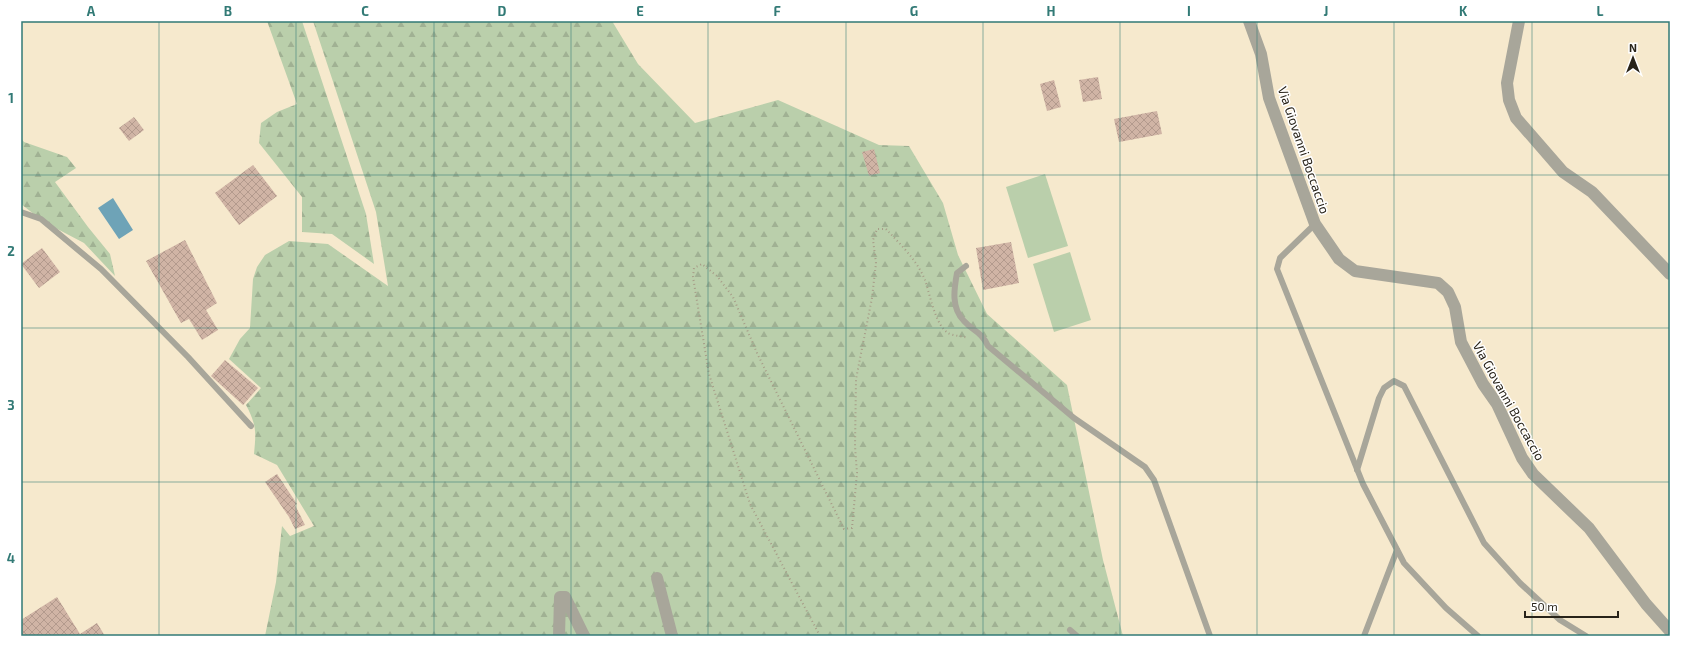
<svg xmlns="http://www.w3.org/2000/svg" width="1691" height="657" viewBox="0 0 1691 657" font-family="'Exo 2',sans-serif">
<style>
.forest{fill:url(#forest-firs)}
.pitch{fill:#bacfab}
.water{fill:#6ea3b7}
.building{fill:url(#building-cross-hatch)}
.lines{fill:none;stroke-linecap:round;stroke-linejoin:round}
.path{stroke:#a69c87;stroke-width:2;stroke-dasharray:1 3;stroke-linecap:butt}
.service{stroke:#a8a69a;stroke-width:6}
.minor{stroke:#a8a69a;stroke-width:12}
.grid{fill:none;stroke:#327a76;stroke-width:1;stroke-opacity:0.55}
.labels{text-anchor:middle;stroke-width:3;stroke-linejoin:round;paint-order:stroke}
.street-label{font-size:13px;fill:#282319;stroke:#fff}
.neatline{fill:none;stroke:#327a76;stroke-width:1.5}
.grid-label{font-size:13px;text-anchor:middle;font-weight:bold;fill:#327a76}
</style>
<defs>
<pattern id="forest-firs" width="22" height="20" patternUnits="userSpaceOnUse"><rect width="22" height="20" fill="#bacfab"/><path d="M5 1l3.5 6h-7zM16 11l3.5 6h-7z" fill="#a0b193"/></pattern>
<pattern id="building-cross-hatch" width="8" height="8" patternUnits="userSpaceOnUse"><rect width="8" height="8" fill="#d0b4a5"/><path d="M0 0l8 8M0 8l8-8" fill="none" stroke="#b39a8d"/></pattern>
</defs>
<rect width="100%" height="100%" fill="#f6e9cd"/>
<g class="forest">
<path d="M 267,21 L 302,21 L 366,214 L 374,264 L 332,234 L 302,232 L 302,197 L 259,143 L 261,123 L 277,112 L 297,104 Z"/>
<path d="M 313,21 L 612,21 L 638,64 L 695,123 L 778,100 L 879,145 L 909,146 L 943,203 L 958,255 L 987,314 L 1067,385 L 1103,560 L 1123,636 L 265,636 L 276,582 L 282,526 L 290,536 L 314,526 L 277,465 L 254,454 C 256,432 257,426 246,405 L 261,388 L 229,359 L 240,339 L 250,328 L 253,279 L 257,267 L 265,255 L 289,241 L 328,244 L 388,286 L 376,212 Z"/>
<path d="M 21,138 L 24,142 L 67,157 L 76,168 L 55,182 L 88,227 L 110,254 L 115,276 L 84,243 L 44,222 L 21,204 Z"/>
</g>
<g class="pitch">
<path d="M 1045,174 L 1068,246 L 1028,258 L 1006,187 Z"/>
<path d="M 1070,252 L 1091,320 L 1054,332 L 1033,264 Z"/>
</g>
<path class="water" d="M 113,198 L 133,230 L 119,239 L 98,208 Z"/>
<g class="building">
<path d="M 1098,77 L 1102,99 L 1083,102 L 1079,80 Z"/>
<path d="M 1054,80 L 1061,107 L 1047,111 L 1040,84 Z"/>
<path d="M 1157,111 L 1162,134 L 1119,142 L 1114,119 Z"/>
<path d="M 134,117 L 144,130 L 129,141 L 119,128 Z"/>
<path d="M 874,149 L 880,173 L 869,176 L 862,152 Z"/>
<path d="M 253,165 L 277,196 L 239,225 L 215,193 Z"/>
<path d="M 185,240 L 217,303 L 206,310 L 218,330 L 202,340 L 189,319 L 181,323 L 146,261 Z"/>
<path d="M 1011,242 L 1019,283 L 983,290 L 976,248 Z"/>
<path d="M 42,248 L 60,272 L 39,288 L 21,264 Z"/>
<path d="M 225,360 L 258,388 L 243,405 L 211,376 Z"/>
<path d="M 277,474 L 297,504 L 295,505 L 305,525 L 295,529 L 289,517 L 265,482 Z"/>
<path d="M 57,597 L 80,634 L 97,623 L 105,636 L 21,636 L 21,620 Z"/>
</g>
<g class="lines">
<path class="path" d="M 820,636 L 750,504 L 709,374 L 693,277 L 694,268 L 702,264 L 717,276 L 733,297 L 757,353 L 844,529 L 852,528 L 857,473 L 855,446 L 856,379 L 872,298 L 876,263 L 873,240 L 877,229 L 886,229 C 900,244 917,260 925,280 C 930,294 935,325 948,333 C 953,336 962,336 968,338"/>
<g class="service">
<path d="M 21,212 L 41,219 L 101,269 L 188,357 L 251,426"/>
<path d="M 1315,224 L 1280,258 L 1277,269 L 1363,484 L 1404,563 L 1446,608 L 1478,636"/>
<path d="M 966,266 L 957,273 C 954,289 951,308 964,321 C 974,332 981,331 988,346 L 1074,418 L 1145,467 L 1154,480 L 1210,636"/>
<path d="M 1357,470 L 1379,398 L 1384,388 L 1394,381 L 1404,386 L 1484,543 L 1520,583 L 1560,620 L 1586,636"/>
<path d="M 1070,630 L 1077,636"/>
<path d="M 1364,636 L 1397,550"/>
</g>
<g class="minor">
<path d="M 1249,21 L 1261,54 L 1269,98 L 1315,224 L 1339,259 L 1355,271 L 1438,283 L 1448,292 L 1455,307 L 1461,342 L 1483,384 L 1497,404 L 1522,458 L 1533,474 L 1589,528 L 1646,604 L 1670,631"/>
<path d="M 1519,21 L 1507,83 L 1509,100 L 1516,118 L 1563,172 L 1592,192 L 1670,274"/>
<path d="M 657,578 L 672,636"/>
<path d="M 559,636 L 560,597 L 565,597 L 584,636"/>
</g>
</g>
<path class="grid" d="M 159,21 L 159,636M 296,21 L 296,636M 434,21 L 434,636M 571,21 L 571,636M 708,21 L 708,636M 846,21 L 846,636M 983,21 L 983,636M 1120,21 L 1120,636M 1257,21 L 1257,636M 1394,21 L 1394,636M 1532,21 L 1532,636M 21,175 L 1670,175M 21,328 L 1670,328M 21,482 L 1670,482"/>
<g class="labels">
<g class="street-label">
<text transform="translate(1304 150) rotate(71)" y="5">Via Giovanni Boccaccio</text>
<text transform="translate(1509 401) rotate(61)" y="5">Via Giovanni Boccaccio</text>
</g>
</g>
<rect width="1691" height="657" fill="none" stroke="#ffffff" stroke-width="44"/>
<g transform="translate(1633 58)" stroke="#ffffff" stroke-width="3" paint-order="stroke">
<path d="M0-3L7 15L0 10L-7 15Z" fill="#282319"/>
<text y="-6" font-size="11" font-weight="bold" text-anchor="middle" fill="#282319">N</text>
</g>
<path d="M1525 611v6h93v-6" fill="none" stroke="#282319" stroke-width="2"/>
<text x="1531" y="611" font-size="12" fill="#282319" stroke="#ffffff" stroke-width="3" paint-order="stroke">50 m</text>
<rect x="22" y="22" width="1647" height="613" class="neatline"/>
<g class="grid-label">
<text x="91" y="16">A</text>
<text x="228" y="16">B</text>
<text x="365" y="16">C</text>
<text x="502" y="16">D</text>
<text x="640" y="16">E</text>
<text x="777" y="16">F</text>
<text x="914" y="16">G</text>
<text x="1051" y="16">H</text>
<text x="1189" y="16">I</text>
<text x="1326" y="16">J</text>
<text x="1463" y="16">K</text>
<text x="1600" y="16">L</text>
<text x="11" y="103">1</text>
<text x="11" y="256">2</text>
<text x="11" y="410">3</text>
<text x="11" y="563">4</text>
</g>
</svg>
